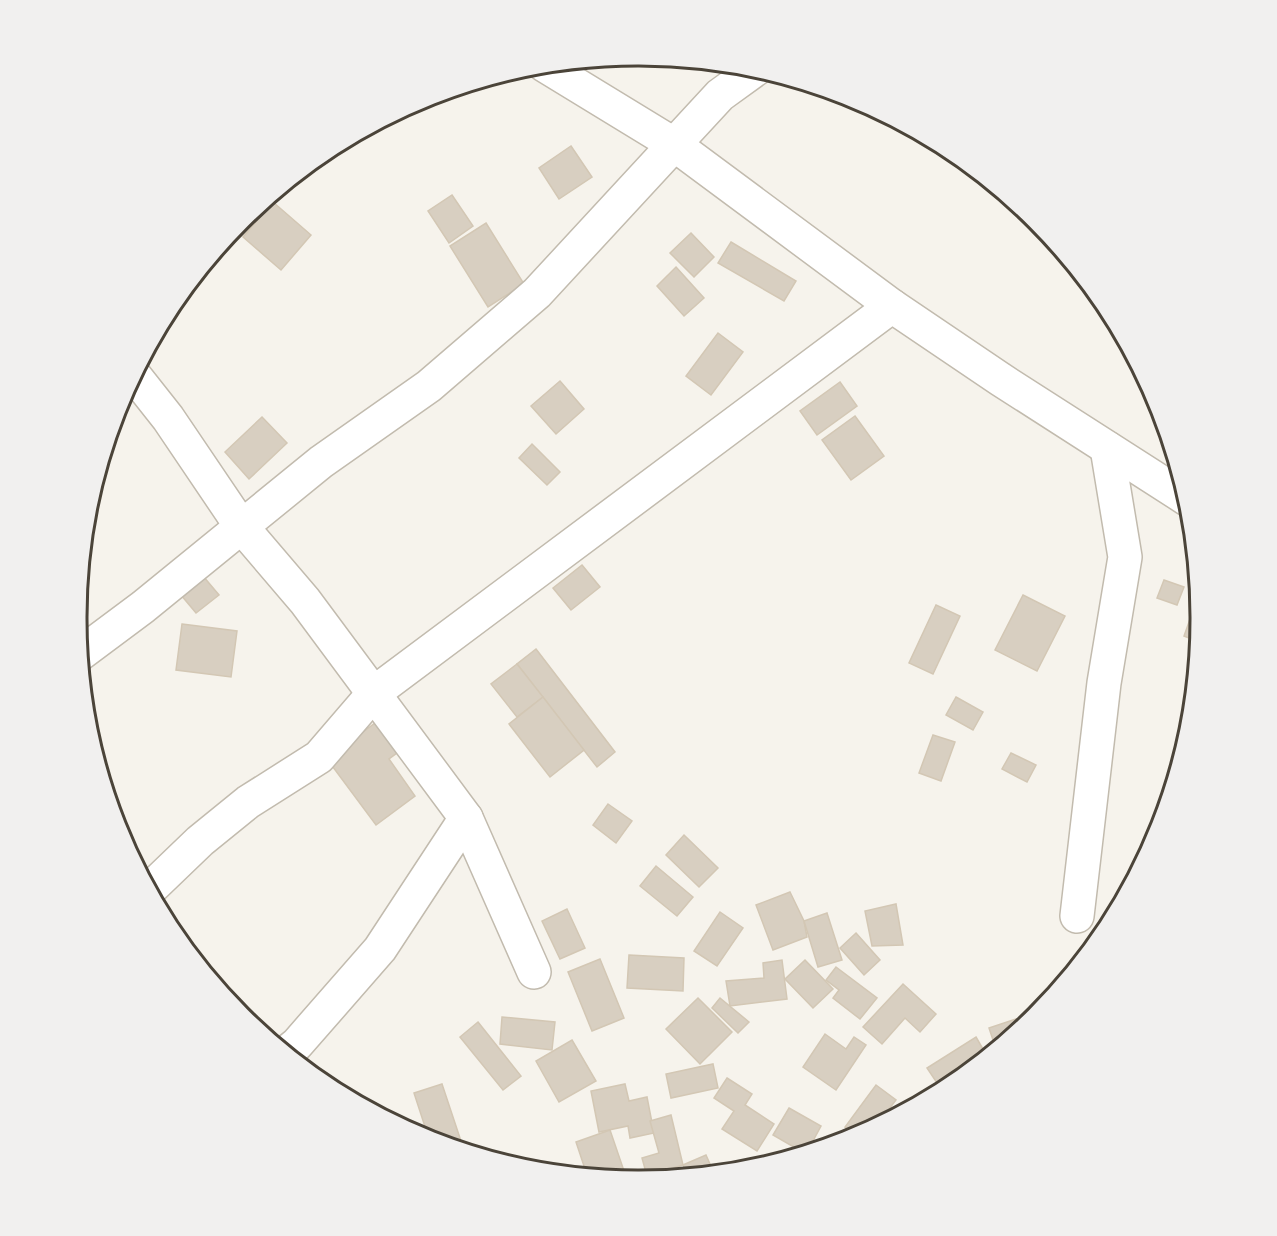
<svg xmlns="http://www.w3.org/2000/svg" width="1277" height="1236" viewBox="0 0 1277 1236" font-family="'Noto Sans',sans-serif">
<style>
.building{fill:#d8cfc1;stroke:#d3c7b4;stroke-width:1.5}
.lines{fill:none;stroke-linecap:round;stroke-linejoin:round}
.minor-casing{stroke:#c2bbae;stroke-width:36}
.minor{stroke:#fff;stroke-width:33}
.rim{fill:none;stroke:#4b4439;stroke-width:3}
</style>
<rect width="100%" height="100%" fill="#f6f3ec"/>
<g class="building">
<path d="M 571,146 L 592,177 L 559,199 L 539,168 Z"/>
<path d="M 452,195 L 473,226 L 449,243 L 428,211 Z"/>
<path d="M 273,202 L 311,235 L 281,270 L 243,237 Z"/>
<path d="M 486,223 L 524,284 L 488,307 L 450,246 Z"/>
<path d="M 691,233 L 714,257 L 694,277 L 670,253 Z"/>
<path d="M 731,242 L 796,281 L 784,301 L 718,263 Z"/>
<path d="M 676,267 L 704,298 L 684,316 L 657,286 Z"/>
<path d="M 718,333 L 743,352 L 711,395 L 686,376 Z"/>
<path d="M 560,381 L 584,409 L 556,434 L 531,406 Z"/>
<path d="M 840,382 L 857,406 L 817,435 L 800,411 Z"/>
<path d="M 855,416 L 884,456 L 851,480 L 822,440 Z"/>
<path d="M 262,417 L 287,443 L 249,479 L 225,452 Z"/>
<path d="M 532,444 L 560,472 L 547,485 L 519,458 Z"/>
<path d="M 582,565 L 600,587 L 571,610 L 553,588 Z"/>
<path d="M 203,576 L 219,595 L 196,613 L 181,595 Z"/>
<path d="M 1164,580 L 1184,587 L 1177,605 L 1157,598 Z"/>
<path d="M 1199,594 L 1201,618 L 1199,642 L 1184,636 Z"/>
<path d="M 1023,595 L 1065,616 L 1037,671 L 995,650 Z"/>
<path d="M 936,605 L 960,616 L 933,674 L 909,663 Z"/>
<path d="M 182,624 L 237,631 L 231,677 L 176,670 Z"/>
<path d="M 536,649 L 615,752 L 597,767 L 517,664 Z"/>
<path d="M 517,664 L 543,697 L 517,717 L 491,684 Z"/>
<path d="M 543,697 L 584,750 L 550,777 L 509,724 Z"/>
<path d="M 956,697 L 983,712 L 973,730 L 946,715 Z"/>
<path d="M 379,720 L 401,750 L 389,759 L 415,796 L 376,825 L 327,759 Z"/>
<path d="M 933,735 L 955,742 L 941,781 L 919,773 Z"/>
<path d="M 1011,753 L 1036,765 L 1027,782 L 1002,769 Z"/>
<path d="M 608,804 L 632,821 L 616,843 L 593,825 Z"/>
<path d="M 684,835 L 718,868 L 699,887 L 666,855 Z"/>
<path d="M 656,866 L 693,897 L 677,916 L 640,886 Z"/>
<path d="M 790,892 L 804,921 L 807,937 L 773,950 L 756,905 Z"/>
<path d="M 896,904 L 903,945 L 872,946 L 865,911 Z"/>
<path d="M 567,909 L 585,948 L 560,959 L 542,921 Z"/>
<path d="M 720,912 L 743,928 L 717,966 L 694,951 Z"/>
<path d="M 827,913 L 842,960 L 818,967 L 804,921 Z"/>
<path d="M 856,933 L 880,960 L 864,975 L 840,948 Z"/>
<path d="M 629,955 L 684,958 L 683,991 L 627,988 Z"/>
<path d="M 600,959 L 624,1018 L 592,1031 L 568,972 Z"/>
<path d="M 782,960 L 787,999 L 730,1006 L 726,981 L 764,978 L 763,963 Z"/>
<path d="M 805,960 L 833,989 L 813,1008 L 785,979 Z"/>
<path d="M 836,967 L 877,998 L 860,1019 L 833,998 L 839,990 L 826,980 Z"/>
<path d="M 903,984 L 936,1014 L 920,1032 L 905,1018 L 882,1044 L 863,1027 Z"/>
<path d="M 698,998 L 732,1032 L 700,1064 L 666,1029 Z"/>
<path d="M 720,998 L 749,1022 L 738,1033 L 712,1008 Z"/>
<path d="M 1025,1016 L 1028,1023 L 996,1049 L 989,1028 Z"/>
<path d="M 502,1017 L 555,1022 L 552,1050 L 500,1044 Z"/>
<path d="M 478,1022 L 521,1076 L 503,1090 L 460,1037 Z"/>
<path d="M 825,1034 L 846,1049 L 854,1037 L 866,1045 L 836,1090 L 803,1067 Z"/>
<path d="M 976,1037 L 987,1056 L 941,1089 L 927,1068 Z"/>
<path d="M 572,1040 L 596,1081 L 559,1102 L 536,1061 Z"/>
<path d="M 713,1064 L 718,1088 L 671,1098 L 666,1074 Z"/>
<path d="M 727,1078 L 752,1094 L 745,1105 L 774,1124 L 757,1151 L 722,1129 L 734,1111 L 714,1098 Z"/>
<path d="M 442,1084 L 464,1150 L 429,1139 L 414,1093 Z"/>
<path d="M 625,1084 L 629,1101 L 647,1097 L 654,1133 L 630,1138 L 628,1126 L 599,1132 L 591,1091 Z"/>
<path d="M 876,1085 L 896,1100 L 877,1125 L 857,1136 L 845,1127 Z"/>
<path d="M 789,1108 L 821,1126 L 807,1152 L 804,1153 L 773,1135 Z"/>
<path d="M 671,1115 L 683,1165 L 647,1176 L 642,1158 L 659,1153 L 650,1121 Z"/>
<path d="M 610,1130 L 624,1171 L 605,1177 L 587,1175 L 576,1142 Z"/>
<path d="M 706,1155 L 714,1173 L 688,1176 L 683,1165 Z"/>
</g>
<g class="lines">
<defs>
<g id="minor">
<path d="M 544,65 L 675,145 L 892,306 L 1000,379 L 1187,499"/>
<path d="M 134,375 L 168,418 L 241,526 L 305,601 L 466,818 L 534,972"/>
<path d="M 80,654 L 143,607 L 321,462 L 429,386 L 537,293 L 720,95 L 756,69"/>
<path d="M 149,890 L 200,841 L 248,802 L 319,757 L 374,693 L 892,306"/>
<path d="M 1077,916 L 1104,683 L 1125,557 L 1107,448"/>
<path d="M 286,1053 L 297,1044 L 380,949 L 466,818"/>
</g>
</defs>
<use href="#minor" class="minor-casing"/>
<use href="#minor" class="minor"/>
</g>
<path d="M0 0H1277V1236H0ZM638 66H639A551 551 0 0 1 1190 617V619A551 551 0 0 1 639 1170H638A551 551 0 0 1 87 619V617A551 551 0 0 1 638 66Z" fill="#f1f0ef" fill-rule="evenodd"/>
<path class="rim" d="M638 66H639A551 551 0 0 1 1190 617V619A551 551 0 0 1 639 1170H638A551 551 0 0 1 87 619V617A551 551 0 0 1 638 66Z"/>
</svg>
